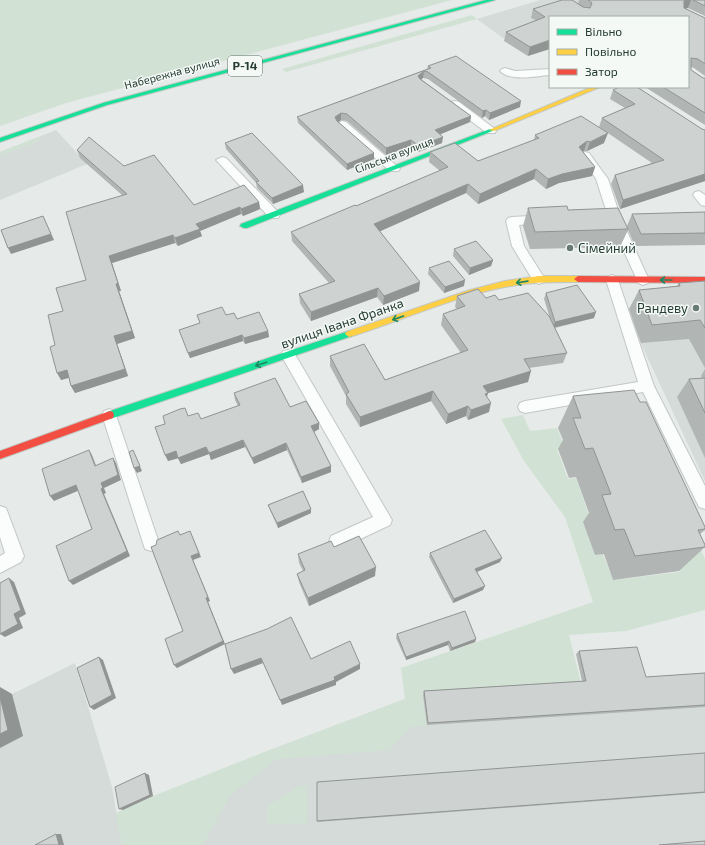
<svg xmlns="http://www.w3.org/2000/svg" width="705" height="845" viewBox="0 0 705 845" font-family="'Exo 2',sans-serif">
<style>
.built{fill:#d4dbd8}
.green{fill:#d1e2d4}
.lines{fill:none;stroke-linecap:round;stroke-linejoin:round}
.lane-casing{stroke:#c3c7c5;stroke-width:2}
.fast-casing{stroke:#c2c8c5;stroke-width:2}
.slow-casing{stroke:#c2c8c5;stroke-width:2}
.jam-casing{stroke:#c2c8c5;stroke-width:2}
.lane{fill:#fbfcfc;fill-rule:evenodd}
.fast{fill:#16e098;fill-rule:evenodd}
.slow{fill:#ffcf43;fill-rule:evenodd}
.jam{fill:#f24e42;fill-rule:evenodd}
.wall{fill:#b1b5b4}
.shaded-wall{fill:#909492}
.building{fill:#ced3d1;stroke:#909492}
.oneway{stroke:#1e8661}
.poi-dot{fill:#697973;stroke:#f4f9f6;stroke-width:1.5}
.labels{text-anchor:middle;stroke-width:3;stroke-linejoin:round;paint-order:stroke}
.far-street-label{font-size:11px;fill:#253c34;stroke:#f4f9f6}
.shield{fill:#f4f9f6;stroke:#63756e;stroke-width:1}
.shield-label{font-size:12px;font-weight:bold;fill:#253c34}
.poi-label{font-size:13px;fill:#253c34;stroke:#f4f9f6;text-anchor:start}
.street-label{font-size:13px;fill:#253c34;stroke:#f4f9f6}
</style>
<rect width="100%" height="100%" fill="#e6eae8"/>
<g class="built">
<path d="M 540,0 L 611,0 L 550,17 L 539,27 L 503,38 L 477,19 Z"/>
<path d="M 56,130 L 87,164 L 0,200 L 0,152 Z"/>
<path d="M 669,304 L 705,304 L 705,481 L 625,309 Z"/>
<path d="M 75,663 L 112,787 L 122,845 L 0,845 L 0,700 Z"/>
<path d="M 705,676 L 705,845 L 138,845 L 262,753 L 405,699 L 423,694 Z"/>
</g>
<g class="green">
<path d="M 0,0 L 452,0 L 66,103 L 0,126 Z"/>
<path d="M 472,15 L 477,19 L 286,72 L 282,69 Z"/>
<path d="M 38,137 L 41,140 L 0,156 L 0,152 Z"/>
<path d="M 523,415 L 530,431 L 557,428 L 565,448 L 557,449 L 568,479 L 576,478 L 591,521 L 583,522 L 595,555 L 603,554 L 613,580 L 680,572 L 673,556 L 695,536 L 705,559 L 705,610 L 626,631 L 569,635 L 581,683 L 422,693 L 426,725 L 411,727 L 389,750 L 277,759 L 230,795 L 203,845 L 122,845 L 116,813 L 153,796 L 262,753 L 405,699 L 401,668 L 593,602 L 565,517 L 524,461 L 501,419 Z"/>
<path d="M 300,786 L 307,786 L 307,823 L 267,825 L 267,806 Z"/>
</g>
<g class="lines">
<defs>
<g id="lane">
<path d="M 505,68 L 515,71 L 550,69 L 550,75 C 536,76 510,82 500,71 L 502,69 Z"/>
<path d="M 455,101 L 459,102 L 495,129 L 496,131 L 495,133 L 487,133 L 451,106 L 450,104 L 451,102 Z"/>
<path d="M 342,121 L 346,122 L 398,167 L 400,169 L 398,171 L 390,171 L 338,126 L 337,124 Z"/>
<path d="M 585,152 L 589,153 L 608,179 L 620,216 L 649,280 L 648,283 L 643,285 L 638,283 L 637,280 L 608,216 L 596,179 L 580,155 Z"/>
<path d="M 222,157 L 226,158 L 278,212 L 280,215 L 278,218 L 270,218 L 218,162 L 216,160 Z"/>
<path d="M 699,191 L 705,195 L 705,206 L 701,205 L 693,195 L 695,192 Z"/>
<path d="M 546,215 L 550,216 L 552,219 L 550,222 L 519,225 L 524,246 L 545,279 L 544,282 L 539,284 L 534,282 L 512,246 L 506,221 L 508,218 L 512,217 Z"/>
<path d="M 612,275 L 617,277 L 618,280 L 654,386 L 705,486 L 705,509 L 699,507 L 643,392 L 525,413 L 520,411 L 518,407 L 520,403 L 525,401 L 638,382 L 606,280 L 607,277 Z"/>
<path d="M 288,350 L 293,351 L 392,520 L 390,525 L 337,550 L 331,548 L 329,542 L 331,536 L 373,517 L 281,355 L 283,351 Z"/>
<path d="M 109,409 L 114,411 L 116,415 L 159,543 L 157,549 L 151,551 L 145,549 L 143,543 L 102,415 L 104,411 Z"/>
<path d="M 0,506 L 6,508 L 24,556 L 21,562 L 0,573 L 0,556 L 5,553 L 0,537 Z"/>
</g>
<g id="fast">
<path d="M 486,0 L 495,0 L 107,105 L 0,142 L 0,138 L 103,103 Z"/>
<path d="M 490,129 L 495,130 L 247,228 L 244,228 L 240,226 L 241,224 Z"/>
<path d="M 349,331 L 353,334 L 352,336 L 110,419 L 107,418 L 106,415 L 107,412 Z"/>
</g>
<g id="slow">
<path d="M 592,87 L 600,87 L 494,131 L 489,130 Z"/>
<path d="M 539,276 L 578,276 L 582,279 L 578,282 C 553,282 530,282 505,287 C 452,297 401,321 349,337 L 345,334 L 346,332 L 470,290 L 505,281 Z"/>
</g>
<g id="jam">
<path d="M 578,276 L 705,277 L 705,283 L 578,282 L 574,279 Z"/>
<path d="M 110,411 L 113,412 L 114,415 L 113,418 L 0,459 L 0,451 Z"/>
</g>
</defs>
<use href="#lane" class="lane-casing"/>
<use href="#fast" class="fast-casing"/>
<use href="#slow" class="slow-casing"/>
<use href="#jam" class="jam-casing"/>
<use href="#lane" class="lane"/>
<use href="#fast" class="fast"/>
<use href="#slow" class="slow"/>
<use href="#jam" class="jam"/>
</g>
<g class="wall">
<path d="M 579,0 L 705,0 L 705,16 L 688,8 L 685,8 L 705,18 L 705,76 L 694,68 L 691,67 L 691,70 L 703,78 L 705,78 L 705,125 L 645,87 L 688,87 L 688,17 L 550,17 L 528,56 L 504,41 L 506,32 L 536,20 L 531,18 L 533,9 L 578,4 Z"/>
<path d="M 428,66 L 520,107 L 489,120 L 485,116 L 482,118 L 428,79 L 423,78 L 421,79 L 471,116 L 470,122 L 440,134 L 442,143 L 418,152 L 411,146 L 386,155 L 347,121 L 341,120 L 338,122 L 374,159 L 347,170 L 298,123 L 297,117 L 427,69 Z"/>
<path d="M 613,90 L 705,130 L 705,181 L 620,209 L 611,184 L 615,175 L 652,163 L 599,127 L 602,118 L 625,108 L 610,99 Z"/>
<path d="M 535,135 L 604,143 L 587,151 L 584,151 L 583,152 L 595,167 L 592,176 L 559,183 L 546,189 L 534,179 L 478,204 L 466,193 L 380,231 L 419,291 L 383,305 L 377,297 L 311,321 L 300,303 L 299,294 L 329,283 L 292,241 L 291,232 L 356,206 L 440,171 L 429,162 L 430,152 L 478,161 L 534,140 Z"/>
<path d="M 225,143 L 304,192 L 273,204 L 257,188 L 256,183 L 226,149 Z"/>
<path d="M 77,150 L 124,166 L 194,205 L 259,202 L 260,209 L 243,216 L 241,214 L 200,231 L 202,236 L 178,246 L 175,243 L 112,263 L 121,291 L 119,291 L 135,338 L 117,344 L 128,376 L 75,393 L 71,386 L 69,378 L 61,380 L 55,345 L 63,311 L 86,280 L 122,195 L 80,158 Z"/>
<path d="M 528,208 L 627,226 L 632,214 L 705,212 L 705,245 L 635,246 L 628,230 L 620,247 L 530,249 L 523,226 Z"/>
<path d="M 454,249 L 493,260 L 491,266 L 469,275 L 453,256 Z"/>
<path d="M 429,268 L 464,286 L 444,293 L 428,274 Z"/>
<path d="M 705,281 L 705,368 L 689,339 L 641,343 L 629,309 L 639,290 L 677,286 L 679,283 Z"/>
<path d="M 546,293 L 594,318 L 555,328 L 567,353 L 563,363 L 529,368 L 528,382 L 488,393 L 487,396 L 489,412 L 468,420 L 466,416 L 446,424 L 431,401 L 360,427 L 346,404 L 346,396 L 330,366 L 330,356 L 385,380 L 461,353 L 441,325 L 443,314 L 457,309 L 455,307 L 457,296 L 499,300 L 549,315 L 544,299 Z"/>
<path d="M 197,315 L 226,315 L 268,331 L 269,337 L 245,344 L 243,341 L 190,358 L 179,330 L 200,323 Z"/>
<path d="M 705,369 L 705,458 L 677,397 L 689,379 L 702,378 L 701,376 Z"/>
<path d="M 234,393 L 290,407 L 319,429 L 314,432 L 331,466 L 331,472 L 302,483 L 287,450 L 254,464 L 245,447 L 211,460 L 209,454 L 181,464 L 178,458 L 168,461 L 188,416 L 201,419 L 238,406 L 235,400 Z"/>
<path d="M 573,396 L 640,402 L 705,527 L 705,530 L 700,534 L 705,545 L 705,547 L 679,571 L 613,580 L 604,554 L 595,555 L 583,522 L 589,513 L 576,477 L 569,478 L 558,449 L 563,440 L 558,428 Z"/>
<path d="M 268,505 L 311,513 L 278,528 L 270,510 Z"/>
<path d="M 334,547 L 375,576 L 309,606 L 299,582 L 297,574 L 303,571 L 299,563 L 298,554 Z"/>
<path d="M 430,553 L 500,562 L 477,572 L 483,590 L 453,603 L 429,557 Z"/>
<path d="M 397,634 L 476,639 L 475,642 L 450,651 L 448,645 L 406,660 L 396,638 Z"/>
<path d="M 579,651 L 646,677 L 705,673 L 705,707 L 427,725 L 423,694 L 424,691 L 582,681 L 576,654 Z"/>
<path d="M 705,753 L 705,793 L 318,822 L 317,821 Z"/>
</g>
<g class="shaded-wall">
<path d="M 687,0 L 691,0 L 688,8 L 681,10 L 684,1 Z"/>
<path d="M 550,40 L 550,49 L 528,56 L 530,47 Z"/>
<path d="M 424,71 L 423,78 L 418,82 L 418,76 Z"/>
<path d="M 521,101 L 520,107 L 489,120 L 490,113 Z"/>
<path d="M 486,110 L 485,116 L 482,118 L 483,111 Z"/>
<path d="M 341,113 L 341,120 L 336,124 L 335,117 Z"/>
<path d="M 471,116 L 470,122 L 434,137 L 435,130 Z"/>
<path d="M 608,133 L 604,143 L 587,151 L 590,142 Z"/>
<path d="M 443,137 L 442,143 L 418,152 L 419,146 Z"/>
<path d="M 411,140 L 411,146 L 386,155 L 386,148 Z"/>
<path d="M 587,141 L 584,151 L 576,156 L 579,147 Z"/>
<path d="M 374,153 L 374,159 L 347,170 L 347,164 Z"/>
<path d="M 595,167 L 592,176 L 559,183 L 546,189 L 548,179 L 562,174 Z"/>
<path d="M 536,169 L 534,179 L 478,204 L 480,194 Z"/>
<path d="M 705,174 L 705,181 L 620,209 L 623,200 Z"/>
<path d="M 468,184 L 466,193 L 374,234 L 374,224 Z"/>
<path d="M 303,185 L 304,192 L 273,204 L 272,198 Z"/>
<path d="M 259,202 L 260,209 L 243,216 L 241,209 Z"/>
<path d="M 240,207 L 241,214 L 200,231 L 202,236 L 178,246 L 175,238 L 196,224 Z"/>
<path d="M 43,216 L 54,240 L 11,254 L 8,248 Z"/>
<path d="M 173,235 L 175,243 L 112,263 L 121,291 L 119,291 L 135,338 L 117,344 L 128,376 L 75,393 L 71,386 L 114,336 L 109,256 Z"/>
<path d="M 493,260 L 491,266 L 469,275 L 470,268 Z"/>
<path d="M 465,280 L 464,286 L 444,293 L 445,287 Z"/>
<path d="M 420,282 L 419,291 L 383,305 L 384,296 Z"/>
<path d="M 378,288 L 377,297 L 311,321 L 311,312 Z"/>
<path d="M 596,312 L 594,318 L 552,328 L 555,322 Z"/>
<path d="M 268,331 L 269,337 L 245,344 L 244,338 Z"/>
<path d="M 242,335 L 243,341 L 190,358 L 188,353 Z"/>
<path d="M 67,370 L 71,377 L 61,380 L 57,373 Z"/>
<path d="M 531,371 L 528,382 L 488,393 L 485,403 L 483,386 Z"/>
<path d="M 433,391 L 431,401 L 360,427 L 360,417 Z"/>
<path d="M 491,403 L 489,412 L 468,420 L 471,410 Z"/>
<path d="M 468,406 L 466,416 L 446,424 L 448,414 Z"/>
<path d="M 319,423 L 319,429 L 312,433 L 311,426 Z"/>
<path d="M 243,440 L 245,447 L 211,460 L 209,453 Z"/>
<path d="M 286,443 L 287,450 L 254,464 L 252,458 Z"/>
<path d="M 206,447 L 209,454 L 181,464 L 178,458 Z"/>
<path d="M 89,450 L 92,455 L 98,471 L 95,466 Z"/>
<path d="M 133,450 L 142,471 L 137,473 L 134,468 Z"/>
<path d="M 176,451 L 179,458 L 168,461 L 165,455 Z"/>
<path d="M 113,458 L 116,463 L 121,480 L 104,488 L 106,493 L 104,494 L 130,556 L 73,585 L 69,581 L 127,551 L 101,489 L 101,483 Z"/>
<path d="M 331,466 L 331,472 L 302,483 L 301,477 Z"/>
<path d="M 76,485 L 80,490 L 54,501 L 50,496 Z"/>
<path d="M 311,509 L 311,513 L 278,528 L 277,523 Z"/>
<path d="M 190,531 L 201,557 L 193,560 L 210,601 L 208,602 L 225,644 L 177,668 L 174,665 L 206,598 L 191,556 Z"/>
<path d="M 502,558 L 500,562 L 474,573 L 475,569 Z"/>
<path d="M 376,567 L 375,576 L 309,606 L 308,598 Z"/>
<path d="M 9,578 L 14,582 L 26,614 L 19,618 L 23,628 L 5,637 L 0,634 L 14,614 Z"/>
<path d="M 485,586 L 483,590 L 453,603 L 454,599 Z"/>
<path d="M 476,639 L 475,642 L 450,651 L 452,648 Z"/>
<path d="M 449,641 L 448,645 L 406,660 L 406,657 Z"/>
<path d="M 99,657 L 103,660 L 116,698 L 94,710 L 90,707 Z"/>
<path d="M 261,658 L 263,663 L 234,674 L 231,669 Z"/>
<path d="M 360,664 L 360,669 L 336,682 L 336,685 L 282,705 L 280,700 L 334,677 Z"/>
<path d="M 0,687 L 12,694 L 23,736 L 0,748 Z"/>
<path d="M 145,773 L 149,775 L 153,796 L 123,810 L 119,809 Z"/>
<path d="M 56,834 L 61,834 L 64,845 L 59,845 Z"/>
</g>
<g class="building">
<path d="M 562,0 L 572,0 L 583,7 L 590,8 L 592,3 L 588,0 L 687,0 L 684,1 L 684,8 L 705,18 L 705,64 L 698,59 L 691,58 L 691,70 L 703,78 L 705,78 L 705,113 L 663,87 L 688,87 L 688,17 L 550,17 L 550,40 L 530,47 L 506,32 L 545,17 L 533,9 Z"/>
<path d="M 693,0 L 705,0 L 705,6 Z"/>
<path d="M 456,56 L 521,101 L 490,113 L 486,110 L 483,111 L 428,72 L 424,71 L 418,76 L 420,79 L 471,116 L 435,130 L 443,137 L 419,146 L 411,140 L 386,148 L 347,114 L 341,113 L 335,117 L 337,121 L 374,153 L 347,164 L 297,117 L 431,68 L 428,66 Z"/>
<path d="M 619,87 L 637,87 L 702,129 L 705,130 L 705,174 L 623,200 L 615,175 L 664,160 L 602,118 L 635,104 L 613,90 Z"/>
<path d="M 581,116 L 608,133 L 590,142 L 587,141 L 579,147 L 595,167 L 562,174 L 548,179 L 536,169 L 480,194 L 468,184 L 374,224 L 420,282 L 384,296 L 378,288 L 311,312 L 299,294 L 335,281 L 291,232 L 355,205 L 356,206 L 448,167 L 430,152 L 455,143 L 478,161 L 539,138 L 535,135 Z"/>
<path d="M 252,133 L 303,185 L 272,198 L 256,182 L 259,181 L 225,143 Z"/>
<path d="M 89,137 L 124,166 L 154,155 L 194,205 L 244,185 L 259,202 L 241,209 L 240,207 L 196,224 L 200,229 L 175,238 L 173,235 L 109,256 L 118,283 L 116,284 L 132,331 L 114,336 L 125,369 L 71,386 L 67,370 L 57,373 L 50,347 L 55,345 L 48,315 L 63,311 L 56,288 L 86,280 L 66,212 L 127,194 L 77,150 Z"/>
<path d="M 567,206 L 568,210 L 618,208 L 628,229 L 535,232 L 528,208 Z"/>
<path d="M 705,212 L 705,233 L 641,234 L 632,214 Z"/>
<path d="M 43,216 L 51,234 L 8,248 L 1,230 Z"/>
<path d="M 476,241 L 493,260 L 470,268 L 454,249 Z"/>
<path d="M 449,261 L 465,280 L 445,287 L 429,268 Z"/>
<path d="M 705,281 L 705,328 L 700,320 L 652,325 L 639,290 L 680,286 L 679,283 Z"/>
<path d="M 577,285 L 596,312 L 555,322 L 546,293 Z"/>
<path d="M 478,289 L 486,298 L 495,295 L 499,300 L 528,293 L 549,316 L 567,353 L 524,359 L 531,371 L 483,386 L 488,393 L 485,394 L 491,403 L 471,410 L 468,406 L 448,414 L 433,391 L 360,417 L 346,394 L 349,392 L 330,356 L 364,344 L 385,380 L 468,350 L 443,314 L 465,306 L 457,296 Z"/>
<path d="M 222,307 L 226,315 L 234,313 L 237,319 L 259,312 L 268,331 L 244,338 L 242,335 L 188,353 L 179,330 L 200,323 L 197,315 Z"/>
<path d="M 275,378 L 290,407 L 306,401 L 319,423 L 311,426 L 331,466 L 301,477 L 286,443 L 252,458 L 243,440 L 209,453 L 206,447 L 178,458 L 176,451 L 165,455 L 155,427 L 165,424 L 163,416 L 180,409 L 185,408 L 188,416 L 198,413 L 201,419 L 240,405 L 234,393 Z"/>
<path d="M 705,378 L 705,413 L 689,379 Z"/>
<path d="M 634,390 L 640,402 L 646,402 L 705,527 L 705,529 L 698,530 L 705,545 L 705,547 L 635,556 L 624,529 L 615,530 L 602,495 L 611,494 L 593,448 L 585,449 L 573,418 L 581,418 L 573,396 Z"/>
<path d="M 89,450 L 95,466 L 113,458 L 118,475 L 101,483 L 103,488 L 101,489 L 127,551 L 69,581 L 56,546 L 92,529 L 76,485 L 50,496 L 42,469 Z"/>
<path d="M 133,450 L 140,466 L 134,468 L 129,452 Z"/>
<path d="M 303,491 L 311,509 L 277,523 L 268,505 Z"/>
<path d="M 485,530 L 502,558 L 475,569 L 485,586 L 454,599 L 430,553 Z"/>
<path d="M 178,531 L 180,535 L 190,531 L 199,553 L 191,556 L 208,597 L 206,598 L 223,641 L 174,665 L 165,639 L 183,631 L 151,547 L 156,545 L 157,540 Z"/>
<path d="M 359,536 L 376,567 L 308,598 L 297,574 L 305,570 L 298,554 L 331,541 L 334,547 Z"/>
<path d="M 9,578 L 21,610 L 14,614 L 18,624 L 0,634 L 0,583 Z"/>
<path d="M 465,611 L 476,639 L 452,648 L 449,641 L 406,657 L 397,634 Z"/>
<path d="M 291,617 L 311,659 L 350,641 L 360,664 L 334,677 L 335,680 L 280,700 L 261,658 L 231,669 L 225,644 L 267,629 Z"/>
<path d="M 637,647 L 646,677 L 705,673 L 705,705 L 428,723 L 424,691 L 586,681 L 579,651 Z"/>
<path d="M 99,657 L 112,695 L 90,707 L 77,668 Z"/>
<path d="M 0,697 L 8,730 L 0,734 Z"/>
<path d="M 705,753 L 705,792 L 317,821 L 317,782 Z"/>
<path d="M 145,773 L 150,795 L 119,809 L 115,787 Z"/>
<path d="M 56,834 L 59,845 L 35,845 Z"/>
<path d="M 705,841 L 705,845 L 659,845 Z"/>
</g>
<defs><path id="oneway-shaft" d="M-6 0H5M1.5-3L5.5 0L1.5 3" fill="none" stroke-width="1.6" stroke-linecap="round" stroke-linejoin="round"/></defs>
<g class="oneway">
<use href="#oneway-shaft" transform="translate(666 280) rotate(-180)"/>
<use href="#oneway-shaft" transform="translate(522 282) rotate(172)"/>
<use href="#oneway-shaft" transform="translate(398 318) rotate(161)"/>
<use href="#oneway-shaft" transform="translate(261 364) rotate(162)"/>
</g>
<g class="poi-dot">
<circle cx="570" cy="248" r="4"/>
<circle cx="696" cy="308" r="4"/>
</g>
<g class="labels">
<g class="far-street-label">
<text transform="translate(172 73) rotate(-15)" y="4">Набережна вулиця</text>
<text transform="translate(394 155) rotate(-21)" y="4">Сільська вулиця</text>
</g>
<rect class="shield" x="228" y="56" width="34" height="20" rx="3"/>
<g class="shield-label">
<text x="245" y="70">Р-14</text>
</g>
<g class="poi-label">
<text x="578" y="253">Сімейний</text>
<text x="688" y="313" text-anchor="end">Рандеву</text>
</g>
<g class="street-label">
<text transform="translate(342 323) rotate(-19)" y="5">вулиця Івана Франка</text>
</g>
</g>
<rect x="549" y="16" width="140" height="72" fill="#f4f9f6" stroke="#a1ada8"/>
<rect x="557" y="29" width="20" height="6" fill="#16e098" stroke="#a1ada8"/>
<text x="585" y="36" font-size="12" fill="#253c34">Вільно</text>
<rect x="557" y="49" width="20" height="6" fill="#ffcf43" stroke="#a1ada8"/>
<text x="585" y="56" font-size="12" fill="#253c34">Повільно</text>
<rect x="557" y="69" width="20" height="6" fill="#f24e42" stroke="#a1ada8"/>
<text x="585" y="76" font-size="12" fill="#253c34">Затор</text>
</svg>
